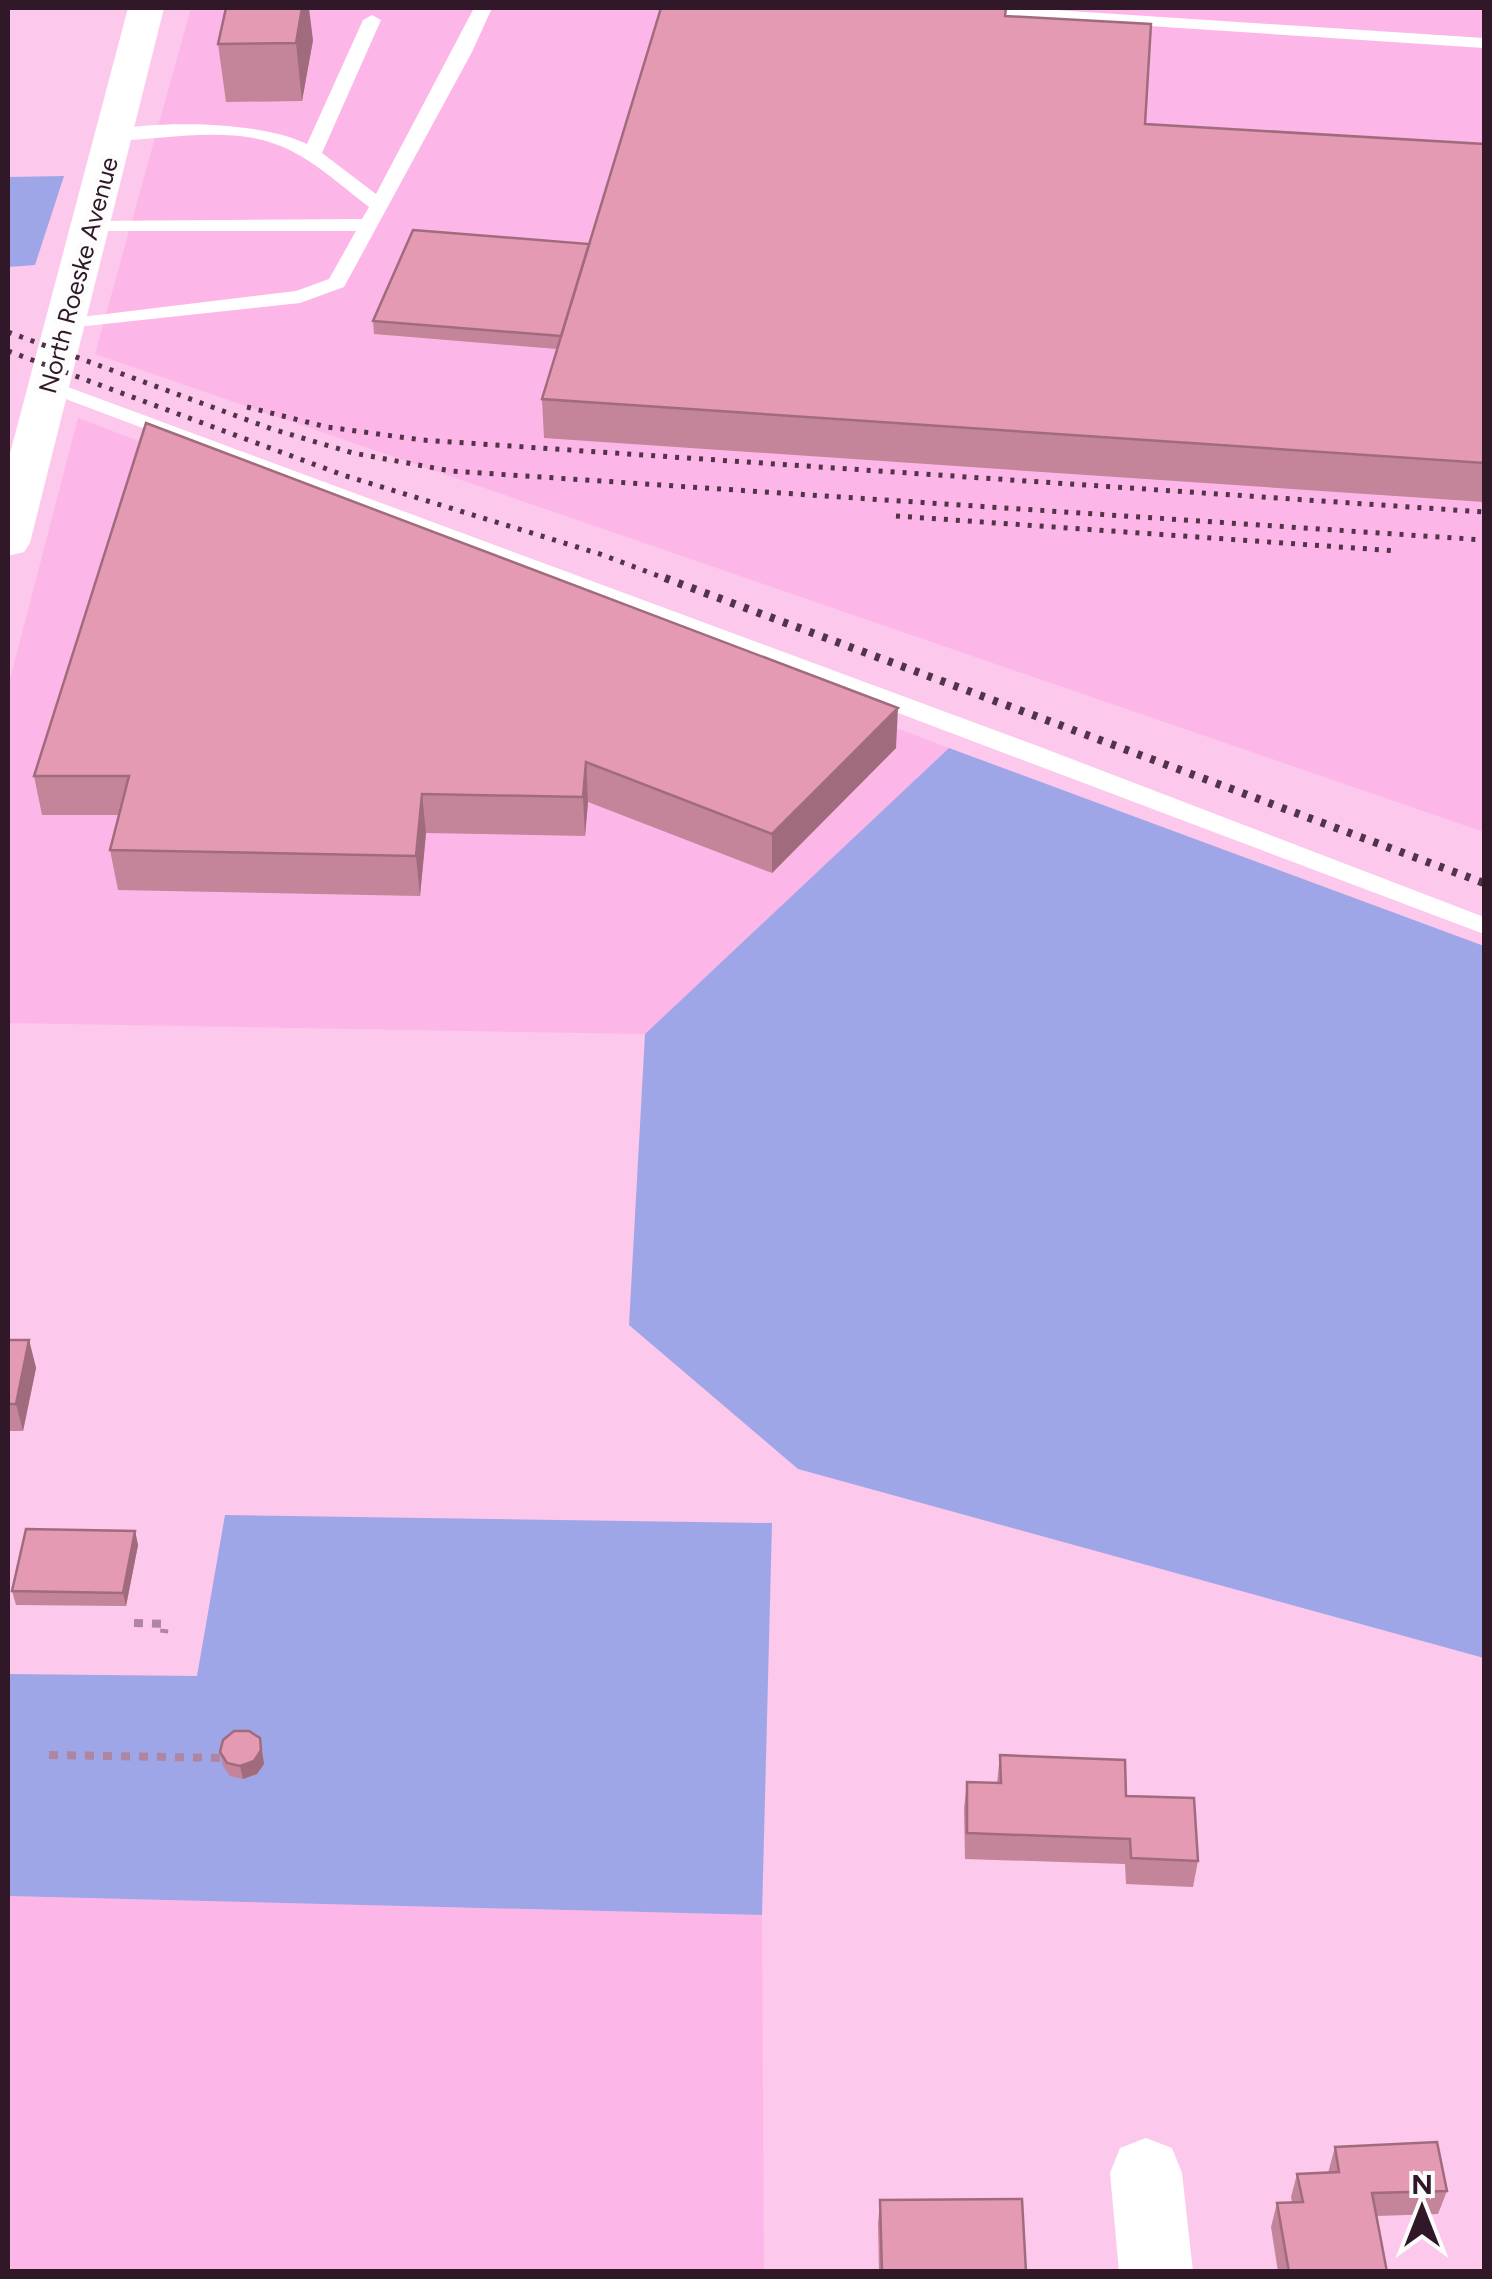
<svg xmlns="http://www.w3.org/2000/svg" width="1492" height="2279" viewBox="0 0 1492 2279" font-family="Figtree,sans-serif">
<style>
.built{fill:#fdb6e8}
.green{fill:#9ea6e7}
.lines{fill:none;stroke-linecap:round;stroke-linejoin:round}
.path{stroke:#af85a2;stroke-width:8;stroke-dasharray:9 9;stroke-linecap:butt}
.service{fill:#fff;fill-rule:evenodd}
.minor{fill:#fff;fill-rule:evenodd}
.tertiary{fill:#fff;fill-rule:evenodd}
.rail-far1{stroke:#513448;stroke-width:5;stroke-dasharray:4 8;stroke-linecap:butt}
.rail{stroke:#513448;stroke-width:8;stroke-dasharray:5 9;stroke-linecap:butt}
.wall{fill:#c48499}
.shaded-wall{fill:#a06c7d}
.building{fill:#e49ab2;stroke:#a06c7d;stroke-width:2.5}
.labels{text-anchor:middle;stroke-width:10;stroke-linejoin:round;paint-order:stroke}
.far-street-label{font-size:25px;fill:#301829;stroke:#fcfcfc}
</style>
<rect width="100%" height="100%" fill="#fcc8ec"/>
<g class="built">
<path d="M 191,8 L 1484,8 L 1484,832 L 95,354 Z"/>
<path d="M 78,418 L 949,748 L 645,1034 L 8,1023 L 8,687 Z"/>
<path d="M 8,1896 L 762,1915 L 764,2271 L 8,2272 Z"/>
</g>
<g class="green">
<path d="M 64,176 L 35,265 L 8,267 L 8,177 Z"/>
<path d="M 949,748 L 1484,946 L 1484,1658 L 798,1469 L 629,1325 L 645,1034 Z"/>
<path d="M 225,1515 L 772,1523 L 762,1915 L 8,1896 L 8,1674 L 197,1676 Z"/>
</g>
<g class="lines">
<g class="path">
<path d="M 134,1623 L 165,1624 L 164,1633"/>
<path d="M 49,1755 L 224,1758"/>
</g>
<g class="service">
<path d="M 474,8 L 492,8 L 472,52 L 344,287 L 300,303 L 58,329 L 58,321 L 65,319 L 296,291 L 329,279 L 356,231 L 92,231 L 85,229 L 85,221 L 362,219 L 369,207 C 340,185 312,158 278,145 C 230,126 165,139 114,141 L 105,135 L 107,131 C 157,120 261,121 307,144 L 363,20 L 372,15 L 381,20 L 322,153 L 376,194 Z"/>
<path d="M 942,8 L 1025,8 L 1484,38 L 1484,48 L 951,13 Z"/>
<path d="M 49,380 L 1043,748 L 1484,917 L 1484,934 L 42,390 L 39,386 L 42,382 Z"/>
</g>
<path class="minor" d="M 1146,2138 L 1172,2148 L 1182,2173 L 1193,2272 L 1119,2272 L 1110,2173 L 1120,2148 Z"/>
<path class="tertiary" d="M 128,8 L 164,8 L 30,543 L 24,552 L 8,556 L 8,461 Z"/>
<g class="rail-far1">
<path d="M 8,332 L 272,429 L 353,453 L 451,471 L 1484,540"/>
<path d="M 8,351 L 343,475 L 600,554 L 672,581"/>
<path d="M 247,407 L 327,427 L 422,440 L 1484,512"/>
<path d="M 896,516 L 1398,551"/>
</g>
<path class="rail" d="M 665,578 L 1484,883"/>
</g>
<g class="wall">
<path d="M 1007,16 L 1145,124 L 1484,144 L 1484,502 L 544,438 L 542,399 L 557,349 L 374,334 L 373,321 L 589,244 Z"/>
<path d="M 313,40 L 302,101 L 226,102 L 218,44 Z"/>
<path d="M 896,748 L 772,873 L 588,802 L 585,836 L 426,833 L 420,896 L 118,890 L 110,850 L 119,815 L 42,815 L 34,776 Z"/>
<path d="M 8,1340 L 29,1340 L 36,1368 L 23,1431 L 8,1431 Z"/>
<path d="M 135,1531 L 138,1545 L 126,1606 L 16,1605 L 12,1591 Z"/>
<path d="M 260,1738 L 264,1764 L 257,1774 L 243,1779 L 230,1776 L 223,1766 L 220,1752 Z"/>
<path d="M 1000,1755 L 1198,1861 L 1193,1887 L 1126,1884 L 1125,1864 L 965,1859 L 964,1808 L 967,1782 L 997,1783 Z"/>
<path d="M 1335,2147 L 1447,2191 L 1438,2214 L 1376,2216 L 1387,2272 L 1278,2272 L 1271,2227 L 1277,2203 L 1292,2202 L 1291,2197 L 1297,2174 L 1328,2173 Z"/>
<path d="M 880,2200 L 1026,2272 L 879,2272 L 878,2224 Z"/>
</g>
<g class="shaded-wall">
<path d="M 302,8 L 309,8 L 313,40 L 302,101 L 296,43 Z"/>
<path d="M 898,708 L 896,748 L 772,873 L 772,834 Z"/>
<path d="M 586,762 L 588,802 L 585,836 L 583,797 Z"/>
<path d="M 422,794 L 426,833 L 420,896 L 416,856 Z"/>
<path d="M 29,1340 L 36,1368 L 23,1431 L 16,1404 Z"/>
<path d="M 135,1531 L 138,1545 L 126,1606 L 123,1593 Z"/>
<path d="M 260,1738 L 264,1764 L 257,1774 L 243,1779 L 240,1766 Z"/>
</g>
<g class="building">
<path d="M 226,8 L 302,8 L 296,43 L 218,44 Z"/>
<path d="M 661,8 L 1006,8 L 1005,16 L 1151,24 L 1145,124 L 1484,144 L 1484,463 L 542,399 Z"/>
<path d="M 413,230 L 589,244 L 561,336 L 373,321 Z"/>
<path d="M 146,423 L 898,708 L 772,834 L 586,762 L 583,797 L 422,794 L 416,856 L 110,850 L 129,776 L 34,776 Z"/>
<path d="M 8,1340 L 29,1340 L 16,1404 L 8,1404 Z"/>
<path d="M 26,1529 L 135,1531 L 123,1593 L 12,1591 Z"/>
<path d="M 234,1731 L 249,1731 L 260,1738 L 261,1750 L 254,1761 L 240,1766 L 227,1763 L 220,1752 L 223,1740 Z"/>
<path d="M 1000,1755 L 1125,1760 L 1126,1796 L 1194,1798 L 1198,1861 L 1131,1858 L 1130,1839 L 967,1833 L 967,1782 L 1001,1783 Z"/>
<path d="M 1437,2142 L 1447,2191 L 1372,2193 L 1387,2272 L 1289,2272 L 1277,2203 L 1303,2202 L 1297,2174 L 1339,2172 L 1335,2147 Z"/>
<path d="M 1022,2199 L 1026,2272 L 882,2272 L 880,2200 Z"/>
</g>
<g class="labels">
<g class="far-street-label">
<text transform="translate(78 275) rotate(-75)" y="9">North Roeske Avenue</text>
</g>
</g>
<rect width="1492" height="2279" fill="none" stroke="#301829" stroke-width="20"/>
<g transform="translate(1422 2209)" stroke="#fcfcfc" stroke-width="8" paint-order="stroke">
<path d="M0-8L18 38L0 25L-18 38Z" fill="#301829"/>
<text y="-15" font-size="28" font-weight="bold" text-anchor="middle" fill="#301829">N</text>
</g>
</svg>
